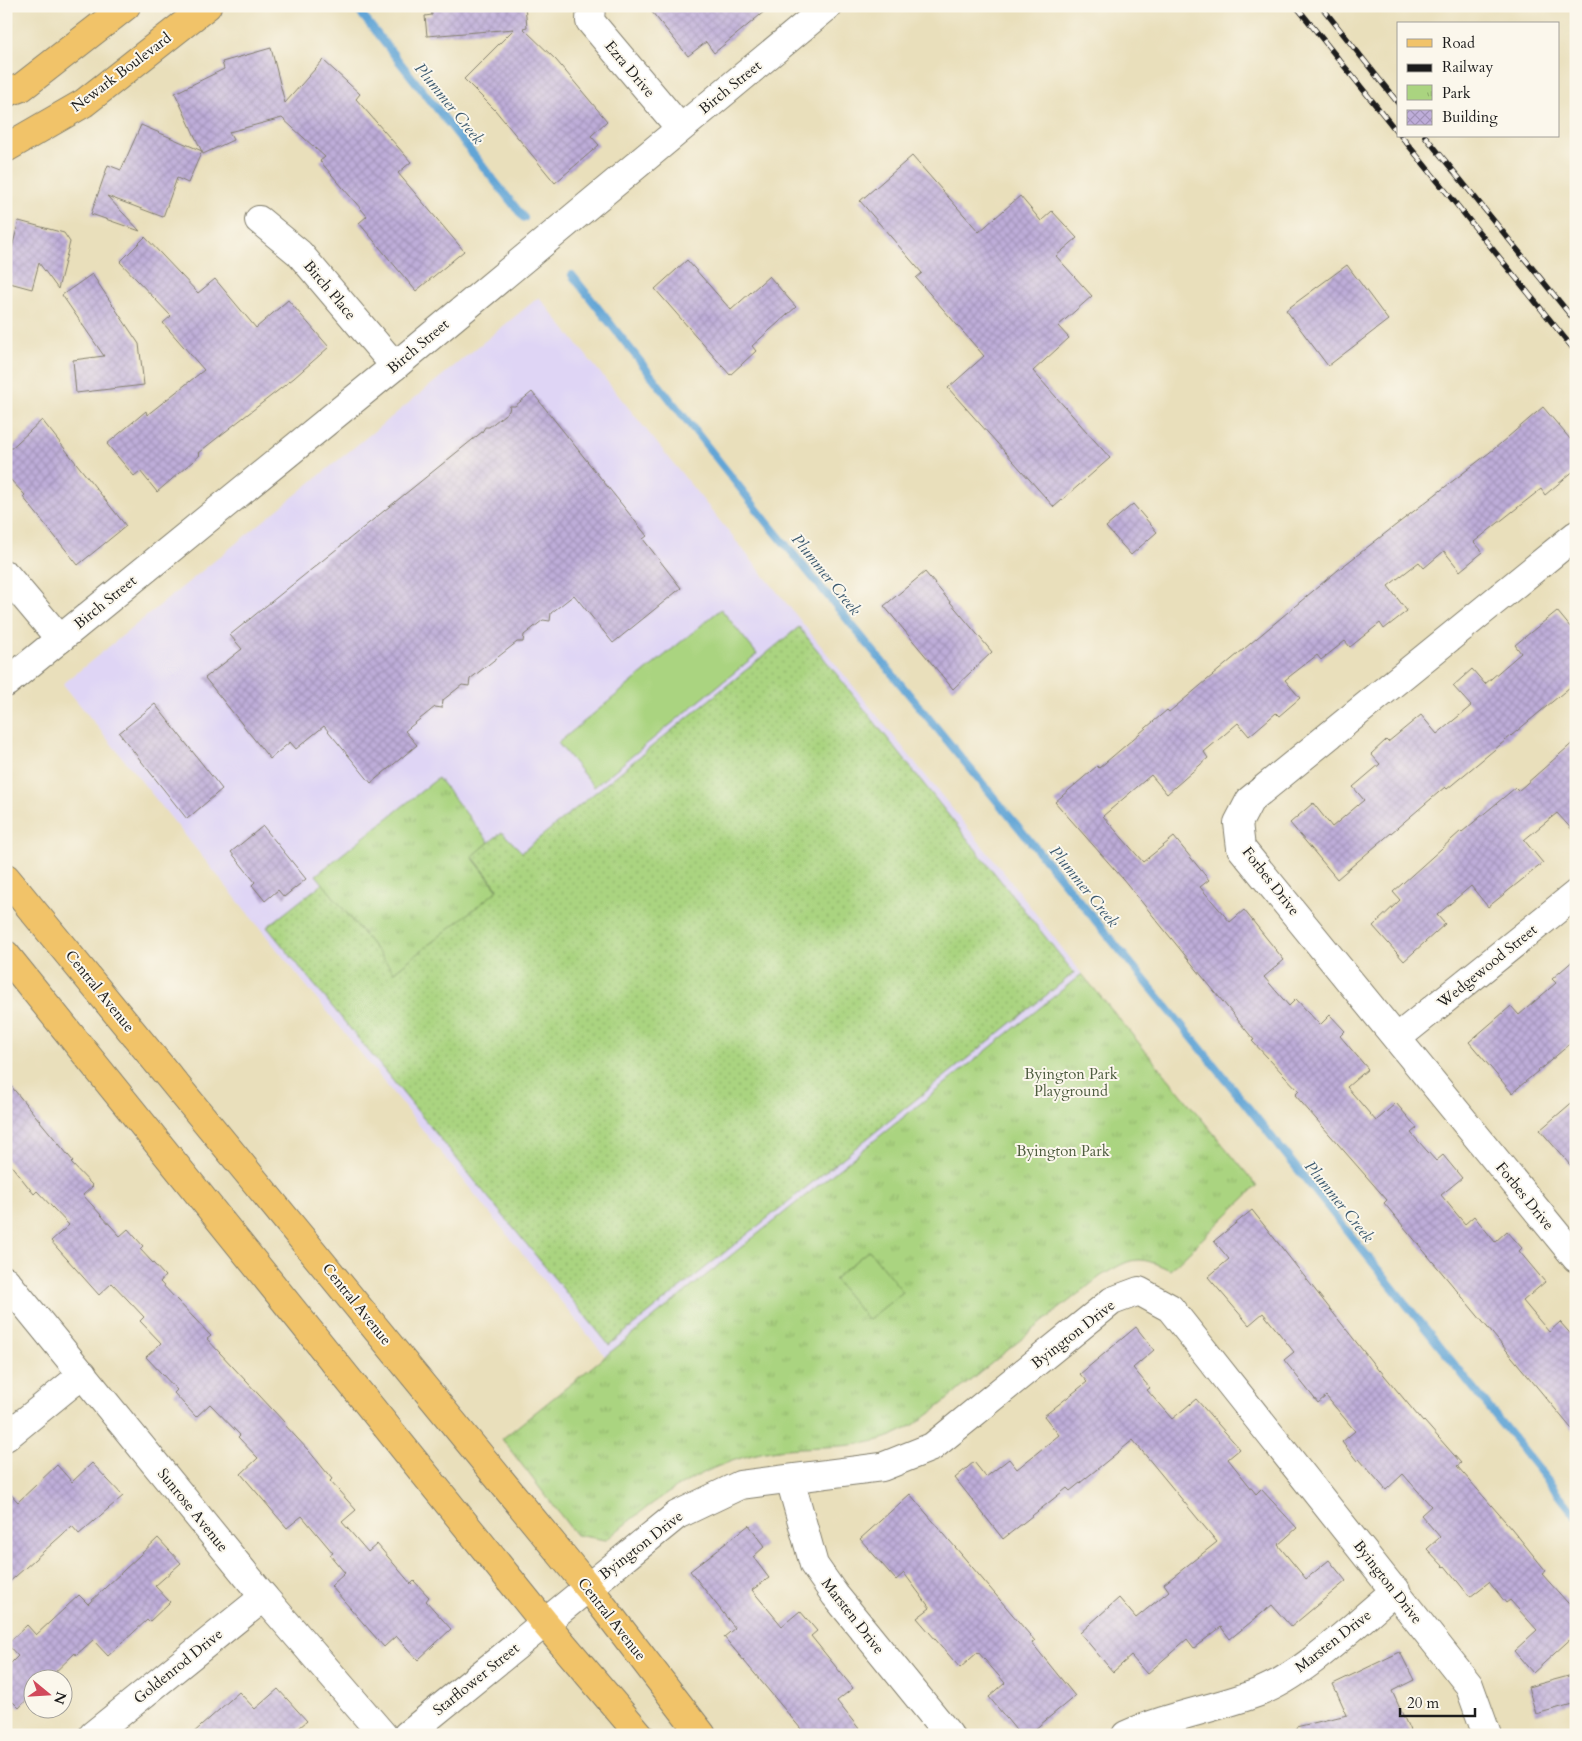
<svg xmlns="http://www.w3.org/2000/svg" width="1582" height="1741" viewBox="0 0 1582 1741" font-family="Cardo,serif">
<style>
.built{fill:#dfd5f5}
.grass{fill:url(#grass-dots);stroke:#63784e}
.park{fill:url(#park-tufts);stroke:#63784e}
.pitch{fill:#aad480;stroke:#63784e}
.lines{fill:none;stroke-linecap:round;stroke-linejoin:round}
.stream{stroke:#62a5d6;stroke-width:8}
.building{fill:url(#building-cross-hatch)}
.minor-casing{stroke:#827e6c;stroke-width:30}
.major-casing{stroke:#827e6c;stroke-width:30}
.minor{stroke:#fff;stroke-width:28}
.major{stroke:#f1c369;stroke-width:28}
.rail-casing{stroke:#1c1c1c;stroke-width:5.5}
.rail{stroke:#fbf7ec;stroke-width:4;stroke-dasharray:11;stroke-linecap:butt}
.labels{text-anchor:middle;stroke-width:4;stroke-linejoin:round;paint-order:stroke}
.street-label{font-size:15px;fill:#1c1c1c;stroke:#fbf7ec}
.park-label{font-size:15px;fill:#4e5c3f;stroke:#fbf7ec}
.water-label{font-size:16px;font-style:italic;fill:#3c5a70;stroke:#fbf7ec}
</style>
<defs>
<pattern id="grass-dots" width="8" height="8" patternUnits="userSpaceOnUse" patternTransform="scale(1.25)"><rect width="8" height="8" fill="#aad480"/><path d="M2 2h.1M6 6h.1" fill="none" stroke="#92b56e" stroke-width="1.8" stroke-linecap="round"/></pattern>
<pattern id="park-tufts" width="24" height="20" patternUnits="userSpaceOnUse" patternTransform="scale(1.25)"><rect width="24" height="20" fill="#aad480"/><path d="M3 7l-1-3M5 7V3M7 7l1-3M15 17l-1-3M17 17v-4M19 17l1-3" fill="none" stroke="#92b56e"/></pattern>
<pattern id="building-cross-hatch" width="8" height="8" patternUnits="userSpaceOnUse" patternTransform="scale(1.25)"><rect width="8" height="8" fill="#beadd9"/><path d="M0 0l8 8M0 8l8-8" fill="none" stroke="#a394ba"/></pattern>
</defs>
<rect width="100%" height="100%" fill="#fbf7ec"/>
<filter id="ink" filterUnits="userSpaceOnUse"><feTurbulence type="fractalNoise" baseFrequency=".02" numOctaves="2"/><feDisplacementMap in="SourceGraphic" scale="10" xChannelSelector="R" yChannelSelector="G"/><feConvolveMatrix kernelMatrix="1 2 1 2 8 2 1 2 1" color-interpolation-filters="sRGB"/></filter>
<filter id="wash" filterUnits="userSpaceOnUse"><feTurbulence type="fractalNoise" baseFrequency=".0096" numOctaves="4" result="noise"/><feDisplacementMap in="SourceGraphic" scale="20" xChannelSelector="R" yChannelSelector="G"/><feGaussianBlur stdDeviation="1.12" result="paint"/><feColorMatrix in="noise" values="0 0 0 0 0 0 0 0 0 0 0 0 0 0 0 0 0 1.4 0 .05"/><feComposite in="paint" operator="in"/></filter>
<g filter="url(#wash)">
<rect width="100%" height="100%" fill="#e9dfbb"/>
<path class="built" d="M 539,297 L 1005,874 L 1082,974 L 605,1356 L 63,684 Z"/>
<path class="grass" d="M 799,627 L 1074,973 L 609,1345 L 267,927 L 323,883 L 394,972 L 498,889 L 472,856 L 502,832 L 522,852 Z"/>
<g class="park">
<path d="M 438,778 L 489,842 L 472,857 L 498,890 L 394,972 L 316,875 Z"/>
<path d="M 1082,974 L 1257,1186 L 1170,1270 C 1137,1254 1132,1258 1101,1276 C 1057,1310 1014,1345 971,1380 C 947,1399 923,1423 894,1435 C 858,1450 816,1445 778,1450 C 710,1459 657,1497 606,1540 L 576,1535 L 502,1439 Z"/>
</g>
<g class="pitch">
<path d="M 721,609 L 757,654 L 594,787 L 558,743 Z"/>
<path d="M 869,1250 L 903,1292 L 868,1320 L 834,1279 Z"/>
</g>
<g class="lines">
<g class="stream">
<path d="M 355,6 L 524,218"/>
<path d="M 572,275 L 767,522 L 1198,1045 L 1576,1516"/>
</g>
</g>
<g id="blocks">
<g class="building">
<path d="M 431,6 L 525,6 L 527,27 L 523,28 L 556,60 L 607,121 L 591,136 L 599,145 L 555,183 L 495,110 L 464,79 L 514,29 L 427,36 L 425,16 L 432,15 Z"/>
<path d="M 647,6 L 771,6 L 714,53 L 706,42 L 688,56 Z"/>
<path d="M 271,48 L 285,103 L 323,60 L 360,94 L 356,99 L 411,162 L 398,173 L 464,251 L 416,291 L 359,223 L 367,216 L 320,161 L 325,157 L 282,118 L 229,132 L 233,140 L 203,154 L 175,93 L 224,69 L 222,62 Z"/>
<path d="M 141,125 L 202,151 L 188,183 L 177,178 L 163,217 L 107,196 L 140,231 L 91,214 L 108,165 L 121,170 Z"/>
<path d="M 912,156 L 979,232 L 1020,196 L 1041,221 L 1052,211 L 1077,238 L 1056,256 L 1092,296 L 1058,326 L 1069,338 L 1033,371 L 1110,458 L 1054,507 L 948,388 L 984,356 L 916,278 L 922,273 L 860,201 Z"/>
<path d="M 19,221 L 64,233 L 70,242 L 58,289 L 39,263 L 32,289 L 6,282 L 6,270 Z"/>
<path d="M 145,237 L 198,293 L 215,279 L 256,328 L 288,300 L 329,347 L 294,378 L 198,453 L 200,455 L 157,492 L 140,471 L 134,476 L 107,444 L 146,411 L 147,415 L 204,370 L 163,323 L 171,316 L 120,262 Z"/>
<path d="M 687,260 L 731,310 L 769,276 L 796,307 L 752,346 L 756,351 L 730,375 L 655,289 Z"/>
<path d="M 1347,265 L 1388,320 L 1328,366 L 1286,310 Z"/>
<path d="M 92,274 L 139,344 L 144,385 L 76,393 L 73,360 L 104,356 L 62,295 Z"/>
<path d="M 532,392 L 647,536 L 643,539 L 681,588 L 613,643 L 574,595 L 551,613 L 550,621 L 543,620 L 524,635 L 523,642 L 517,642 L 470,679 L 469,686 L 462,685 L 443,700 L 442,708 L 435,707 L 405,731 L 417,745 L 371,783 L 324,726 L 296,749 L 290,742 L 270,759 L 205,678 L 242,649 L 230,635 L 482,432 L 485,427 L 489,427 L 509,411 L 510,406 L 515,406 Z"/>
<path d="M 1543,407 L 1576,446 L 1576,469 L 1545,495 L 1541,489 L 1474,542 L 1483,552 L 1460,571 L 1444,551 L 1424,568 L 1419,562 L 1388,586 L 1407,611 L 1384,629 L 1380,623 L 1350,647 L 1345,641 L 1321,660 L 1317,655 L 1285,680 L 1300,698 L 1279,716 L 1276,713 L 1249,736 L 1238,723 L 1204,752 L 1208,758 L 1167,794 L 1151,775 L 1103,816 L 1143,862 L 1174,837 L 1209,880 L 1200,887 L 1230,922 L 1244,910 L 1284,960 L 1264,977 L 1289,1006 L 1296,999 L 1320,1025 L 1330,1015 L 1345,1031 L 1340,1036 L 1368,1069 L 1347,1087 L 1376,1121 L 1396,1103 L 1417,1128 L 1411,1133 L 1436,1161 L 1443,1155 L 1462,1178 L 1441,1195 L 1465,1224 L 1474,1216 L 1495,1242 L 1507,1231 L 1522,1248 L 1519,1251 L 1545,1282 L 1523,1301 L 1549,1332 L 1560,1322 L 1576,1340 L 1576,1434 L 1384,1203 L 1387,1200 L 1295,1095 L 1299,1091 L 1252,1041 L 1254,1040 L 1123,879 L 1055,802 L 1097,766 L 1099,768 L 1167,710 L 1169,712 L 1338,570 L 1494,449 Z"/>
<path d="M 42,420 L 126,526 L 78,565 L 23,497 L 25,495 L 6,475 L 6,453 Z"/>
<path d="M 1133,504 L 1157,532 L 1131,555 L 1106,527 Z"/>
<path d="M 925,572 L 992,652 L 953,689 L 884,606 Z"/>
<path d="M 1557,611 L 1576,634 L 1576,682 L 1447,789 L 1445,787 L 1337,879 L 1290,823 L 1313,803 L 1332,827 L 1364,800 L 1353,787 L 1380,764 L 1371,754 L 1386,740 L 1388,742 L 1421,715 L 1437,734 L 1471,706 L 1453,686 L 1472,669 L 1485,684 L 1521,653 L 1515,645 Z"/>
<path d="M 155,704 L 222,789 L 187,819 L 119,733 Z"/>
<path d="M 1576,740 L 1576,834 L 1557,813 L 1524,840 L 1543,863 L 1488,907 L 1471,886 L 1437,915 L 1445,924 L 1404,961 L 1373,926 L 1400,900 L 1393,892 L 1461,831 L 1462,832 L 1515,788 L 1518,791 Z"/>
<path d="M 263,826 L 306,879 L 284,897 L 278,890 L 265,901 L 252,885 L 255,882 L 231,852 Z"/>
<path d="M 1576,958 L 1576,1039 L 1512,1093 L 1469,1042 L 1511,1006 L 1519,1015 L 1556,983 L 1552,979 Z"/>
<path d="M 6,1080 L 73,1161 L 71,1163 L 93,1186 L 83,1195 L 120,1236 L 128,1229 L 143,1246 L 140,1249 L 165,1276 L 160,1282 L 211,1336 L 207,1339 L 285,1423 L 284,1424 L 309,1451 L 332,1479 L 330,1481 L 356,1510 L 342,1522 L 368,1552 L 377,1544 L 411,1584 L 414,1581 L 429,1597 L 426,1601 L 451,1629 L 418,1660 L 396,1636 L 384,1647 L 331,1586 L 345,1573 L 330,1555 L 333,1553 L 302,1516 L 287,1528 L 241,1474 L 258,1458 L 238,1437 L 240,1435 L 210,1404 L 196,1417 L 174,1393 L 177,1390 L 146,1357 L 161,1343 L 140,1321 L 144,1317 L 112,1283 L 99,1295 L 51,1241 L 69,1225 L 37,1191 L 34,1194 L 6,1159 Z"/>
<path d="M 1576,1099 L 1576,1172 L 1540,1130 Z"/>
<path d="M 1252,1210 L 1379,1371 L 1380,1370 L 1423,1422 L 1424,1421 L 1461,1463 L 1457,1466 L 1512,1529 L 1546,1571 L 1542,1574 L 1576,1612 L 1576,1634 L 1533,1673 L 1514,1651 L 1537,1630 L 1510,1600 L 1506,1603 L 1489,1582 L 1470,1597 L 1445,1566 L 1444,1567 L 1427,1549 L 1440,1537 L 1421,1515 L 1431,1506 L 1403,1474 L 1386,1490 L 1359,1459 L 1357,1461 L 1342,1442 L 1355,1431 L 1326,1396 L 1318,1403 L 1284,1360 L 1294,1352 L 1263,1313 L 1249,1325 L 1208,1277 L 1229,1259 L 1214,1241 Z"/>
<path d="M 1136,1327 L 1154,1350 L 1133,1368 L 1150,1388 L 1147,1390 L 1172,1419 L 1196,1399 L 1240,1449 L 1228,1459 L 1256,1494 L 1261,1489 L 1297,1528 L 1278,1545 L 1306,1579 L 1329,1560 L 1346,1581 L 1291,1627 L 1272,1605 L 1230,1639 L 1221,1627 L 1194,1648 L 1187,1639 L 1147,1674 L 1131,1656 L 1113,1672 L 1080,1633 L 1119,1598 L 1136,1618 L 1169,1591 L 1164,1584 L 1217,1542 L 1133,1440 L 1070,1491 L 1067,1488 L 1003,1539 L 955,1478 L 974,1462 L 986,1477 L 1009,1459 L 1017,1469 L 1059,1435 L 1044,1416 L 1087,1382 L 1080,1374 Z"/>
<path d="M 92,1463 L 123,1496 L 79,1534 L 72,1526 L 6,1585 L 6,1489 L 18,1502 L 57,1465 L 72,1482 Z"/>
<path d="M 910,1494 L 1035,1641 L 1032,1643 L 1075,1696 L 1028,1735 L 1020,1735 L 989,1697 L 1005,1683 L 978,1652 L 960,1668 L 917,1618 L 930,1608 L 904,1573 L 896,1580 L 860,1539 Z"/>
<path d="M 749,1525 L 765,1546 L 753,1557 L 769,1578 L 752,1590 L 782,1626 L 800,1611 L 817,1631 L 811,1636 L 853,1688 L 837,1701 L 864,1735 L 806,1735 L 724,1637 L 735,1628 L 690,1571 Z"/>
<path d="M 158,1538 L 181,1563 L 155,1586 L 170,1602 L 149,1622 L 147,1620 L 108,1656 L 93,1640 L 76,1655 L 75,1653 L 49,1678 L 32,1678 L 32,1694 L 19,1708 L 6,1695 L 6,1668 L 18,1656 L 7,1644 L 27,1625 L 36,1635 L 79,1595 L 88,1604 Z"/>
<path d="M 1400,1652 L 1414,1680 L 1392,1691 L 1412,1735 L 1297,1735 L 1296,1727 L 1347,1715 L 1333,1684 Z"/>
<path d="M 1576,1674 L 1576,1703 L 1536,1714 L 1528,1687 Z"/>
<path d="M 278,1689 L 307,1721 L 291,1735 L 191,1735 L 239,1692 L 255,1709 Z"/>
</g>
</g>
</g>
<g filter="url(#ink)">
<use href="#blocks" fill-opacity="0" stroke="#827e6c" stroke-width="1"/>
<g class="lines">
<defs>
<g id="minor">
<path d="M 591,6 L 590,21 L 680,128"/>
<path d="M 259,220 L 299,253 L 395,366"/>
<path d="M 1576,535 L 1250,800 L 1238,823 L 1241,848 L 1576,1258"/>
<path d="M 6,575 L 60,639"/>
<path d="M 6,683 L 395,366 L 828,6"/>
<path d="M 1397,1038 L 1576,894"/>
<path d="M 6,1281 L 264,1597 L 383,1735"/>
<path d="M 6,1437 L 83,1374"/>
<path d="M 790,1479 L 814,1565 L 835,1595 L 949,1735"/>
<path d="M 93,1735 L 264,1597"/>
<path d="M 407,1735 L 677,1515 L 740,1485 L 882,1467 L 932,1447 L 1112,1301 L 1139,1291 L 1170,1308 L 1469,1685 L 1487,1735"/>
<path d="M 1126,1735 C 1168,1716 1214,1709 1257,1693 C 1305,1675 1356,1623 1396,1590"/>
</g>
<g id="major">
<path d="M 6,93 L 22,87 L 126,6"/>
<path d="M 6,148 L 84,103 L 207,6"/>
<path d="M 6,878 L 588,1587 L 702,1735"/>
<path d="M 6,955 L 544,1622 L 640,1735"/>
</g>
</defs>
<use href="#minor" class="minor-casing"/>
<use href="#major" class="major-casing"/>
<use href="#minor" class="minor"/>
<use href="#major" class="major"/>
<defs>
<g id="rail">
<path d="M 1296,6 L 1398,133"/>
<path d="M 1321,6 L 1398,103"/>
<path d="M 1401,136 L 1576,352"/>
<path d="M 1425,136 L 1576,322"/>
</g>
</defs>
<use href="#rail" class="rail-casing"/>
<use href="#rail" class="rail"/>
</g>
</g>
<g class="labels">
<g class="street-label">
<text transform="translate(630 69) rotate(50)" y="5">Ezra Drive</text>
<text transform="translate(121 72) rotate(-37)" y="5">Newark Boulevard</text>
<text transform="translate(730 87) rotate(-39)" y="5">Birch Street</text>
<text transform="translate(330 290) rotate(50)" y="5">Birch Place</text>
<text transform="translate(418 346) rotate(-40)" y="5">Birch Street</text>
<text transform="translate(105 602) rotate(-39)" y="5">Birch Street</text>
<text transform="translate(1271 881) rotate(52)" y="5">Forbes Drive</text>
<text transform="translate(1487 966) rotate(-39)" y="5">Wedgewood Street</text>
<text transform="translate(100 991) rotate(51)" y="5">Central Avenue</text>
<text transform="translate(1525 1196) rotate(51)" y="5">Forbes Drive</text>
<text transform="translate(357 1304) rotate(51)" y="5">Central Avenue</text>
<text transform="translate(1073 1334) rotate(-38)" y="5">Byington Drive</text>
<text transform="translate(193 1510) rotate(51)" y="5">Sunrose Avenue</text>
<text transform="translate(641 1545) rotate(-38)" y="5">Byington Drive</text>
<text transform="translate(1388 1582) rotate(52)" y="5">Byington Drive</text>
<text transform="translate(853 1616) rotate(52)" y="5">Marsten Drive</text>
<text transform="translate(612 1619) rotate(52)" y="5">Central Avenue</text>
<text transform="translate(1333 1641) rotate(-38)" y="5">Marsten Drive</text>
<text transform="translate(178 1666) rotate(-39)" y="5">Goldenrod Drive</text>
<text transform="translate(476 1679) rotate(-39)" y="5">Starflower Street</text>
</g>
<g class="park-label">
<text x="1071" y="1079">Byington Park<tspan x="1071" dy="17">Playground</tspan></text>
<text x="1063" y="1156">Byington Park</text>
</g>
<g class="water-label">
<text transform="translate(450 103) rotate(51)" y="6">Plummer Creek</text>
<text transform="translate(827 574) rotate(51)" y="6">Plummer Creek</text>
<text transform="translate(1085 886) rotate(51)" y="6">Plummer Creek</text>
<text transform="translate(1340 1201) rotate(51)" y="6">Plummer Creek</text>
</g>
</g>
<rect width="1582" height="1741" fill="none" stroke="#fbf7ec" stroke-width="25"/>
<rect x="1397" y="22" width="162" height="115" fill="#fbf7ec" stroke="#a29f99"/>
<rect x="1407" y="39" width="25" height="8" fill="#f1c369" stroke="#a29f99"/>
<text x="1442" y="48" font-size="15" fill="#1c1c1c">Road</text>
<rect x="1407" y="64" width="25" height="8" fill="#1c1c1c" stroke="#a29f99"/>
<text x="1442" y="72" font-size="15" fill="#1c1c1c">Railway</text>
<rect x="1407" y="85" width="25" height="15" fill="url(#park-tufts)" stroke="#a29f99"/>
<text x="1442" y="98" font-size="15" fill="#1c1c1c">Park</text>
<rect x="1407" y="110" width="25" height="15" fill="url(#building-cross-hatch)" stroke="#a29f99"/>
<text x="1442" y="122" font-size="15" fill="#1c1c1c">Building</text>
<g transform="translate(48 1694) rotate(108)"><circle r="24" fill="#fbf7ec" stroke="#a29f99"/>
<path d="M0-4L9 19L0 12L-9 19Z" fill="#d1495b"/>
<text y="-8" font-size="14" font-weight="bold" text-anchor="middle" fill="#1c1c1c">N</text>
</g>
<path d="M1400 1708v8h75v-8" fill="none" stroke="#1c1c1c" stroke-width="2.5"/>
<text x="1407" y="1708" font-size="15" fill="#1c1c1c" stroke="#fbf7ec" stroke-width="4" paint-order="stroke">20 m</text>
</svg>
